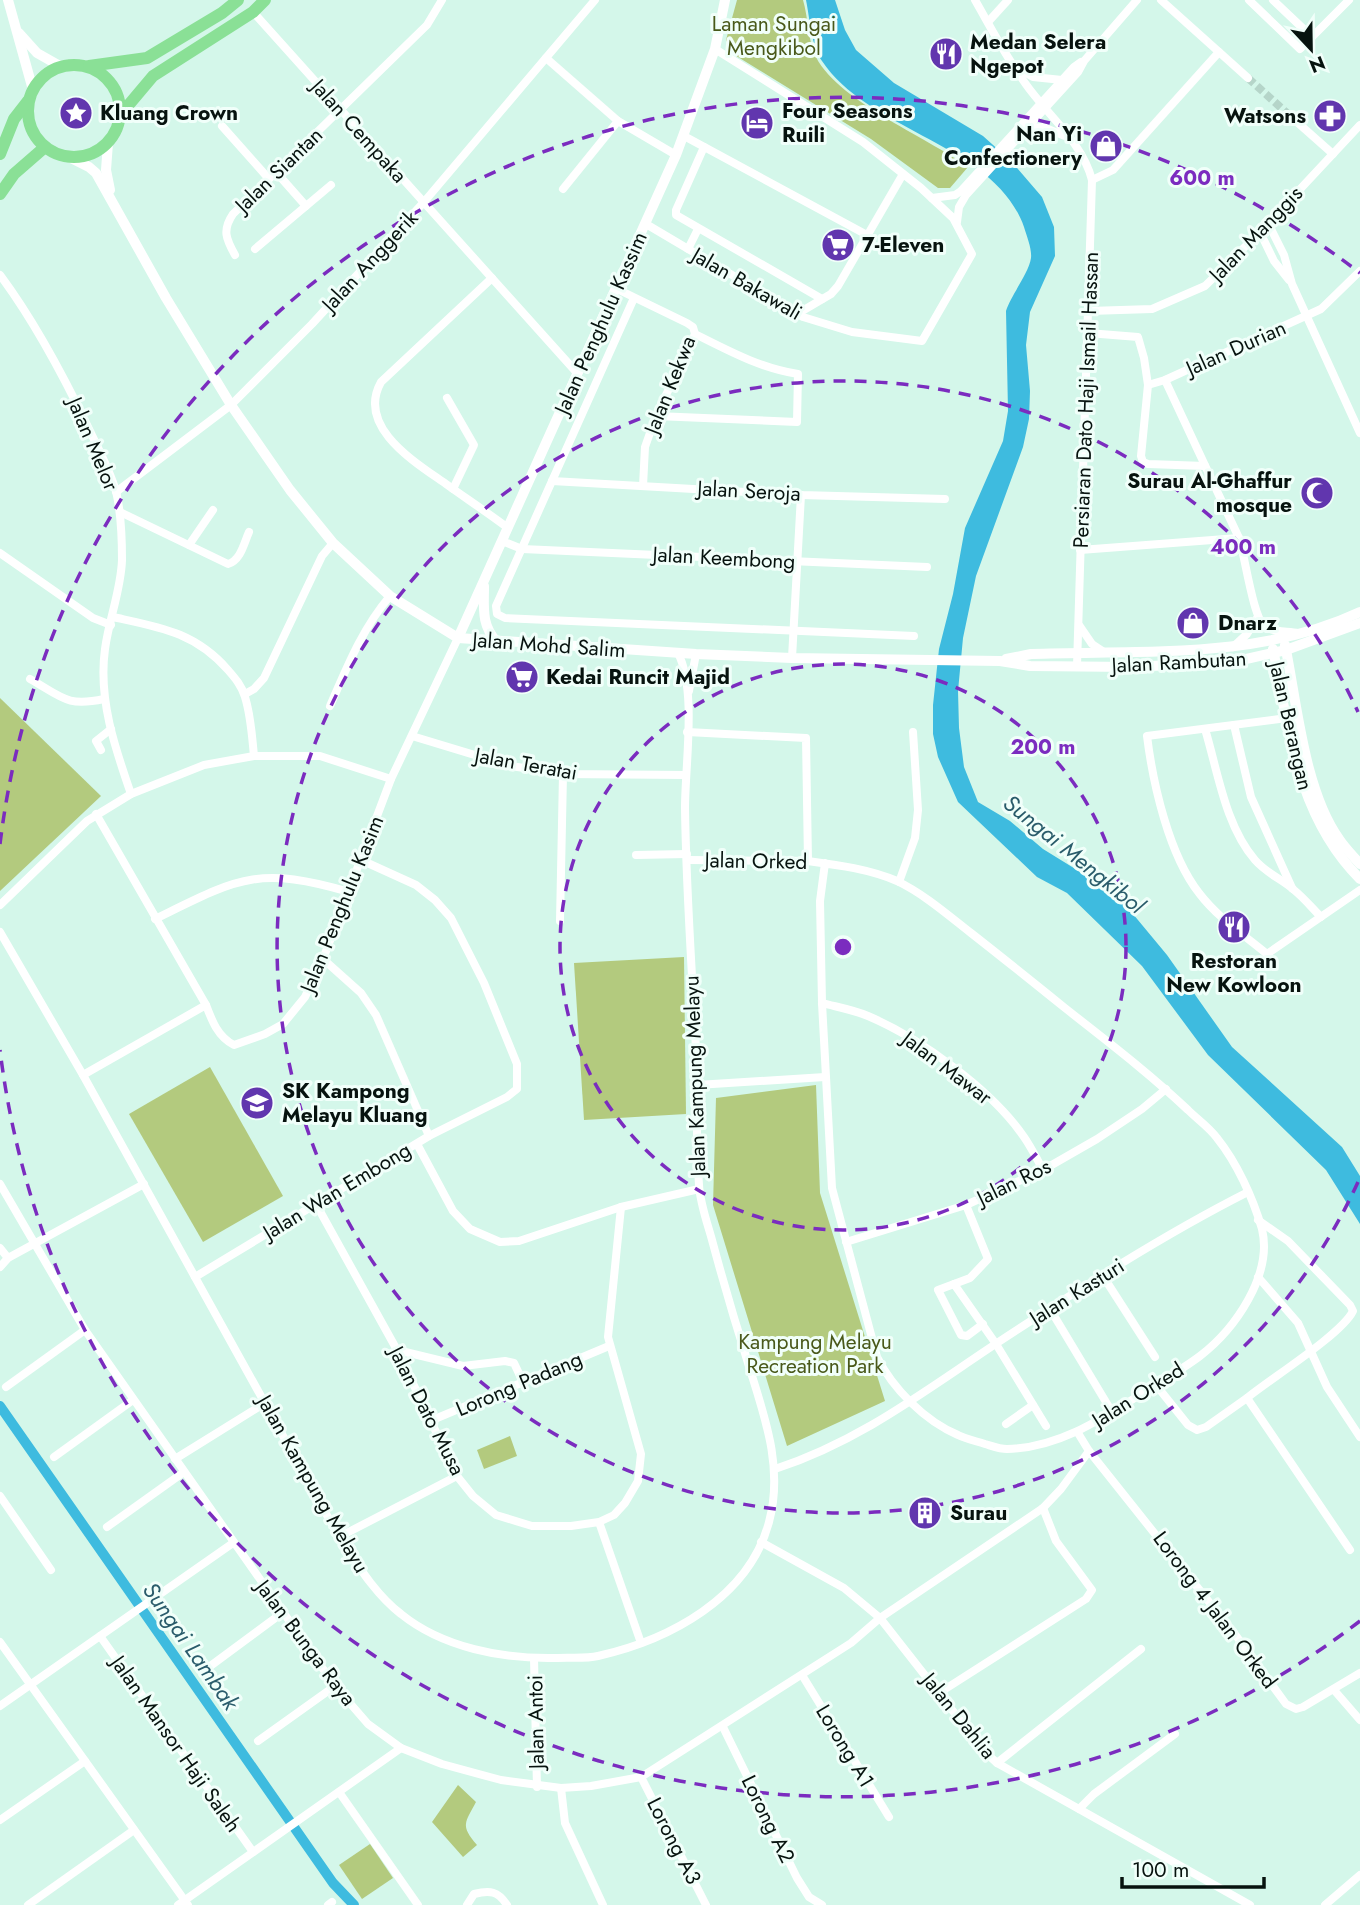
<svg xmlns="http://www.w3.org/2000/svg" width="1360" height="1905" viewBox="0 0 1360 1905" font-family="Jost,sans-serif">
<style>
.green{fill:#b3ca7e}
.water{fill:#3ebbdf}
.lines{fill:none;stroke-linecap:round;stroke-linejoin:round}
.canal{stroke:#3ebbdf;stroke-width:10}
.minor-tunnel{stroke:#b5d5c9;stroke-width:8;stroke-dasharray:8 4;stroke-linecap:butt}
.minor{stroke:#fff;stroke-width:8}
.tertiary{stroke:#fff;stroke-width:10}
.trunk{stroke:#8ae096;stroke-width:12}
.ring{fill:none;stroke:#7b2cbf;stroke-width:3.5;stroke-dasharray:12 9}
.labels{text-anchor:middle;stroke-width:6;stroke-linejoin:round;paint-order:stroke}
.park-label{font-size:21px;fill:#49591a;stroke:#f1fffa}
.poi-label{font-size:21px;font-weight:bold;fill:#07130f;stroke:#f1fffa;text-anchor:start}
.street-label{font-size:21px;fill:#07130f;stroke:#f1fffa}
.water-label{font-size:23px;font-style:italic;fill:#2a5c6b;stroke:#f1fffa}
.centre{fill:#7b2cbf;stroke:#f1fffa;stroke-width:3.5}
.ring-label{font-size:21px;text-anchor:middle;font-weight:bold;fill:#7b2cbf;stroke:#f1fffa;stroke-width:6;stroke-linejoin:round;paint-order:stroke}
</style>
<rect width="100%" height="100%" fill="#d4f7ea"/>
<g class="green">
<path d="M 737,0 L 803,0 C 808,17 808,37 814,53 C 834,100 926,136 968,167 L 950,188 L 938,188 L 871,139 L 733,54 L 726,40 Z"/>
<path d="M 0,698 L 101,796 L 0,891 Z"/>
<path d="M 684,957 L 686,1114 L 584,1120 L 574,963 Z"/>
<path d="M 210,1067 L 283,1196 L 203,1242 L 129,1114 Z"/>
<path d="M 816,1085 L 820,1193 L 885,1401 L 787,1446 L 713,1205 L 716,1098 Z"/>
<path d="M 510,1436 L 517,1456 L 484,1469 L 477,1450 Z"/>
<path d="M 458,1785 L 476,1802 C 465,1823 460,1825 477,1845 L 463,1857 L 432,1822 Z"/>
<path d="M 370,1844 L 393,1878 L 362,1899 L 339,1865 Z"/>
</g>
<path class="water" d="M 806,0 L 835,0 L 845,30 L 856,50 L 894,83 L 983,136 L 1011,161 L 1042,197 L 1054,227 L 1055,256 L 1030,312 L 1026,345 L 1030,391 L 1029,419 L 1023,447 L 976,576 L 963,638 L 958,691 L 959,728 L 964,767 L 978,802 L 1010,821 L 1043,849 L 1090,878 L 1128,908 L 1167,955 L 1232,1047 L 1342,1147 L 1360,1176 L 1360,1224 L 1326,1170 L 1208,1055 L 1142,966 L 1067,893 L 1037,877 L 958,802 L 938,757 L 933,734 L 933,705 L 939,649 L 953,594 L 965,528 L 1003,441 L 1008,411 L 1006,311 C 1011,295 1029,273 1031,258 C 1032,249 1027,237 1024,227 C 995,144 869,132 822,61 C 811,45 810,19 806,0 Z"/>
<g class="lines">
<path class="canal" d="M 0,1406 L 333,1883 L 354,1905"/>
<path class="minor-tunnel" d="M 1248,78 L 1298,123"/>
<g class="minor">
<path d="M 975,0 C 991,28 1006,57 1025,83 C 1047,115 1082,141 1092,180 L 1077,666"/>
<path d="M 1161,0 L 1248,78"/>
<path d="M 1249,0 L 1300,49 L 1349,0"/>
<path d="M 1273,0 L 1312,37"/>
<path d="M 253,12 L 578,374"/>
<path d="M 988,22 L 1008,0"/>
<path d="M 546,58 L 618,121 L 676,155"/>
<path d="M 1017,68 L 1033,77 L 1062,80"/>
<path d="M 1298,123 L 1333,154"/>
<path d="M 222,126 L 269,179"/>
<path d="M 1028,128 L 1043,127 L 1065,136"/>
<path d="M 684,136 L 867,235"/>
<path d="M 704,147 L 676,210 L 676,215 L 822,299"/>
<path d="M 1092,180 L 1113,170 L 1219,52"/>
<path d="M 563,189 L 618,121"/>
<path d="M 932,198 L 955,195 L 961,191 L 1074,67 L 1081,62"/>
<path d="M 306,206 L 331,185"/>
<path d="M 957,222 L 959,207 L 966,195 L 1078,72 L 1084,61 L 1137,0"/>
<path d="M 1268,223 L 1284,255 L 1292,284 L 1360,433"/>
<path d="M 646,224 L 803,317 L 852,332 L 922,341 L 972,254 L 953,218 L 921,188 L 863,142 L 715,49"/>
<path d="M 1260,232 L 1274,261 L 1289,280"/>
<path d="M 255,249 L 306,206 L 276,172"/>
<path d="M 688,249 L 698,229"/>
<path d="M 235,255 C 226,239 222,230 233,214 L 427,25 L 442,0"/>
<path d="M 0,275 C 35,322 63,375 88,427 C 98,448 109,468 116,491 C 121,512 122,537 122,560 C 121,590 109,619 105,649 C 98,699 115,748 131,794"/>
<path d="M 492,278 L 381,382 C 356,427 415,462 446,484 C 467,499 488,513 508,528"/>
<path d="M 617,289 L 687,323 L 693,327 L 695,334 L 656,416 L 645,447 L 643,486"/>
<path d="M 634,298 L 496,606 L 497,614 L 505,618 L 914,636"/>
<path d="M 1089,311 L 1152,309 L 1205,286 L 1260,232 L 1360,125"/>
<path d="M 797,314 L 831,294 L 838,286 L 903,174"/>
<path d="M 1088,333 L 1138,337 L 1144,358 L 1148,385"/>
<path d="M 1165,380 L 1239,538 C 1245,556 1253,618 1265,627 C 1273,632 1289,631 1298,633"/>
<path d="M 447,398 L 474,445 L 453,489"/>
<path d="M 656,416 L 797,422 L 798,374 C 760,368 729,351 695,334"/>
<path d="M 1205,466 L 1148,464 L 1143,462 L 1141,456 L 1148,385 L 1165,380 L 1321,309 L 1360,271"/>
<path d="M 552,481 L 801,495 L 945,499"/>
<path d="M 116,492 L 231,405 L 312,324 L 424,202 L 595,0"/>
<path d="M 120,512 L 228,564 C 241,560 244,543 249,532"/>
<path d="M 502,541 L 522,549 L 927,567"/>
<path d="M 189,545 L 213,510"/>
<path d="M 1080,550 L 1239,538"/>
<path d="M 0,553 L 93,618 L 111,625"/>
<path d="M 113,617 C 159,627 195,632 228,670 C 235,678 242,686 245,697 C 251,716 252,737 254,756"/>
<path d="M 1079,625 L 1092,644 L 1104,652"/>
<path d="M 1233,647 L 1247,634 L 1257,618"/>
<path d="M 792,658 L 801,495"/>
<path d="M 30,679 C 62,697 66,707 104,699"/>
<path d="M 689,691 L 696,654"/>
<path d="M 245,694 L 254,689 L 264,678 L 322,556 L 333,543"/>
<path d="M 330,706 C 347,667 362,629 390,596"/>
<path d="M 1287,718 L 1147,736 C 1153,784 1169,855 1199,893 C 1217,917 1244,935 1267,954 L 1360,890"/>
<path d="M 1234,725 L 1251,797 L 1292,888"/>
<path d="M 1205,729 C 1218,772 1225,825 1255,860 C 1267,874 1282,879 1294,890 C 1304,898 1312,908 1321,917"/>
<path d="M 687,732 L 806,738 L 808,861"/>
<path d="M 412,736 L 511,766 L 563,774 L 686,775"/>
<path d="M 101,750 L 96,741 L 111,729"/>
<path d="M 96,814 L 206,1005 C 212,1021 218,1037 234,1045 L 265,1034 L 283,1024 L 305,997 L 323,959 L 391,779 L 458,638"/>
<path d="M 636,855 L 687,854"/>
<path d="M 688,860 L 808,861 C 838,865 869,869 897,881 C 924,894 948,915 971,933 C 1003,958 1034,983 1065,1008 C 1107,1041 1149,1073 1188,1110 C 1197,1119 1209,1127 1217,1138 C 1237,1163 1253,1198 1262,1229 C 1273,1275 1235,1329 1200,1356 C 1180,1371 1158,1383 1138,1396 C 1097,1422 1056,1448 1007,1449 C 1000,1449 992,1446 985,1444 C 976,1441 966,1439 958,1435 C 925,1421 893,1389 877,1357 L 832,1188 L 822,1003 L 820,901 L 825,863"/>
<path d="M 899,882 L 915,838 L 918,810 L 913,732"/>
<path d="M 0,905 L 87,821 L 131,794 L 204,765 L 254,756 L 320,756 L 391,779"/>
<path d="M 155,919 C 237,879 256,865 349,892"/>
<path d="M 560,921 L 563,774"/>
<path d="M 0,932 L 83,1075 L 339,1537 C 357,1564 375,1594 401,1614 C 443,1648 503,1659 555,1658 C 569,1657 585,1659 598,1656 C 669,1640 749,1598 769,1522 C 784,1467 764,1415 748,1363 C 735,1322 723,1281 712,1240 C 707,1222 700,1203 699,1185 C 696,1140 697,1095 696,1050 C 692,969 686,889 685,808 C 685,765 697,690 678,653"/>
<path d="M 323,959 L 361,993 L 376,1015 L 429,1136"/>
<path d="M 822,1003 C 837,1007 854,1010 868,1016 C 920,1038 992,1090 1024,1137 C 1031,1147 1037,1159 1043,1170"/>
<path d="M 83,1075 L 206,1005"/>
<path d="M 697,1085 L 825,1077"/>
<path d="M 417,1144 L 453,1211 L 470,1229 L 500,1242 L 519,1241 L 621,1207 L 699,1189"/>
<path d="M 0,1184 L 85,1330 L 335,1686 L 368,1724 L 401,1748 L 442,1764 L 501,1780 L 561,1788 L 591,1786 L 641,1777 L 851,1643 L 880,1618 L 1043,1508 L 1061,1489 L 1089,1451"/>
<path d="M 316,1204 L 397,1350 L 457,1476 L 473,1496 L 496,1515 L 532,1526 L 571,1526 L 599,1522 L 614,1515 L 625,1503 L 638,1481 L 641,1454 L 608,1337 L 621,1207"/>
<path d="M 966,1205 L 988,1259 L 970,1278 L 954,1284 L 996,1344 L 1046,1426"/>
<path d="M 846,1242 L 966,1205 L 1043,1170 L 1097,1139 L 1142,1109 L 1166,1089"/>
<path d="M 0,1248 L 8,1258"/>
<path d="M 0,1267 L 8,1258 L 144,1184"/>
<path d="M 1103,1276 L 1155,1357"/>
<path d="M 195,1277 L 429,1136 L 507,1097 L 517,1089 L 517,1064 L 484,983 L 451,918 L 435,900 L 416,885 L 361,860"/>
<path d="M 1258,1277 L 1298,1323 L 1327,1387 L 1360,1437"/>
<path d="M 954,1284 L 938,1290 L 961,1335 L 967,1336 L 983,1324"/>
<path d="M 1050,1309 L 1112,1412"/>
<path d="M 397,1350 L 463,1366 L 505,1361 L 514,1363 L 523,1382"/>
<path d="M 1156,1385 L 1188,1425 L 1197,1430 L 1206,1427 L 1247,1398 L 1350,1550"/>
<path d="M 6,1387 L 85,1330"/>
<path d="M 1247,1398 C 1270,1379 1342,1334 1353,1311 L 1350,1305 L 1288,1241 L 1258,1220"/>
<path d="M 430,1421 L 609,1346"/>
<path d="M 1006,1424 L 1033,1405"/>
<path d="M 1078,1433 L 1089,1451 L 1237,1637 L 1286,1704 L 1296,1709 L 1303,1707 L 1360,1673"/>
<path d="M 54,1457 L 133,1400"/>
<path d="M 175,1459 L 265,1403"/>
<path d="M 775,1469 C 860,1441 923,1392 997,1343 C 1078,1290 1161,1236 1248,1192"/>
<path d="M 0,1496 L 51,1570"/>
<path d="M 599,1522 L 641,1643"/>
<path d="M 107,1527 L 184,1472"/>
<path d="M 339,1537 L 457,1476"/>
<path d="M 761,1542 L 844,1588 L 880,1618 L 985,1752 L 997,1763 L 1250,1905"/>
<path d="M 100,1636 L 253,1852"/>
<path d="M 0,1642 L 188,1905"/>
<path d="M 534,1658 L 537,1787"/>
<path d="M 203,1666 L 209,1667 L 282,1613"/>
<path d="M 802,1675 L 889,1817"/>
<path d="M 1334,1690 L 1360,1720"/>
<path d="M 939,1693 L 1086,1599 L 1092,1590 L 1056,1541 L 1043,1508"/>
<path d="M 0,1706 L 233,1543"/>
<path d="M 723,1727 L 797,1878 L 809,1897 L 822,1905"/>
<path d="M 258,1741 L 335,1686"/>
<path d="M 997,1763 L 1141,1649"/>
<path d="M 641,1777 L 706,1905"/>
<path d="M 561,1788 L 565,1823 L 603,1905"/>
<path d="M 339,1792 L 418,1905"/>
<path d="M 1079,1809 L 1094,1794 L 1175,1734"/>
<path d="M 0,1820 L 85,1761"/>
<path d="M 28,1905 L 134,1830"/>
<path d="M 178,1905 L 401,1748"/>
<path d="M 328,1905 L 332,1902"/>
<path d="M 467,1905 L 474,1894 C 490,1890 498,1891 507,1905"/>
<path d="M 1325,1905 L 1360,1875"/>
</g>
<g class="tertiary">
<path d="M 8,0 L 33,90"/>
<path d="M 19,33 L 37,53 L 60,66"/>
<path d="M 108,143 L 106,170 L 110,190"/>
<path d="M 69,157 L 89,167 L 96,173 L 166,298 L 231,405 L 290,490 L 333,543 L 390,596 L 458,638 L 696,654 L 792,658 L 1000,661 L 1030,666 L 1131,667 L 1233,662 L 1286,650 L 1360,623"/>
<path d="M 484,586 C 484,608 481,625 497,642"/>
<path d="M 458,638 L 676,155 L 715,49 L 725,0"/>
<path d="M 1285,645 C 1297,703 1304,790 1339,839 C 1345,848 1353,856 1360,864"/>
<path d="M 1273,649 C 1289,731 1298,817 1360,879"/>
<path d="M 1006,659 L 1031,654 C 1141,650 1258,660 1360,612"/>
</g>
<g class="trunk">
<circle cx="74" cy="111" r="46"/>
<path d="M 89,66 L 147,58 L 222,13 L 238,0"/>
<path d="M 121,114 L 153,76 L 253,12 L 265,0"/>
<path d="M 0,154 L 14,119 L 28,101"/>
<path d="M 0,194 L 14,174 L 45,147"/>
</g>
</g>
<g class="ring">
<circle cx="843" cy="947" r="283"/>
<path d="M1358 1182A566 566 0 1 1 1358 712"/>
<path d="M1360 1621A849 849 0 0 1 0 1050M0 844A849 849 0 0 1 1360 273"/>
</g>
<defs>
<symbol id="restaurant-disc" viewBox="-11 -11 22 22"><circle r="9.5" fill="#6136ae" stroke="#f1fffa"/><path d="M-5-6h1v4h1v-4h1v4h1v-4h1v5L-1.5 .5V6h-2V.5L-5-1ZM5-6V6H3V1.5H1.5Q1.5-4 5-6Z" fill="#fff"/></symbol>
<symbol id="sight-disc" viewBox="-11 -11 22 22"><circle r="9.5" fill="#6136ae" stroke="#f1fffa"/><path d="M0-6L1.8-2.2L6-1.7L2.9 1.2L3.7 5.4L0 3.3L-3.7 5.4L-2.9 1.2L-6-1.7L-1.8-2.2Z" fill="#fff"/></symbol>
<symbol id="pharmacy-disc" viewBox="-11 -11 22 22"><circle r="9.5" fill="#6136ae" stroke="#f1fffa"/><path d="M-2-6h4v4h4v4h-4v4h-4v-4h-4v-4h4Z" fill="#fff"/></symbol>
<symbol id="hotel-disc" viewBox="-11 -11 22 22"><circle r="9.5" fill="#6136ae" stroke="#f1fffa"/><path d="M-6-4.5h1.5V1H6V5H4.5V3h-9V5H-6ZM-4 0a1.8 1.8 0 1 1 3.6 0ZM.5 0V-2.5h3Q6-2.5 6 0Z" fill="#fff"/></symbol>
<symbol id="shop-disc" viewBox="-11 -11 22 22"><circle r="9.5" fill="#6136ae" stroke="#f1fffa"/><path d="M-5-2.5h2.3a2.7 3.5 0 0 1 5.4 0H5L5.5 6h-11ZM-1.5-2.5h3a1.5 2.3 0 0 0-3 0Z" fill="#fff"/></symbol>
<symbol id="supermarket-disc" viewBox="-11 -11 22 22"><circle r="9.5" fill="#6136ae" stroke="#f1fffa"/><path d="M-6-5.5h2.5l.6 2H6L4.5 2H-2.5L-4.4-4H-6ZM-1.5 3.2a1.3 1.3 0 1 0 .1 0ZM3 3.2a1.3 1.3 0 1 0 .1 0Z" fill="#fff"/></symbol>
<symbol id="mosque-disc" viewBox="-11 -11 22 22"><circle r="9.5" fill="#6136ae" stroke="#f1fffa"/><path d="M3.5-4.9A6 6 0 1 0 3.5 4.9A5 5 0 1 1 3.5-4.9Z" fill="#fff"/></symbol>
<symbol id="school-disc" viewBox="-11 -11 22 22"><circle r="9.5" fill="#6136ae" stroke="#f1fffa"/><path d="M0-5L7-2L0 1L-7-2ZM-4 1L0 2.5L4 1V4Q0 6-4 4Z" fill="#fff"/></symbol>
<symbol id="building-disc" viewBox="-11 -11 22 22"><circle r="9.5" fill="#6136ae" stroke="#f1fffa"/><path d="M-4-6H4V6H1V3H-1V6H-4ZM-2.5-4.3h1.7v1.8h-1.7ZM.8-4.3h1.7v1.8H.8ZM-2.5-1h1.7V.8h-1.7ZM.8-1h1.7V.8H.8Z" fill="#fff"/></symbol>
</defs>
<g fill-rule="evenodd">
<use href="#restaurant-disc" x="927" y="35" width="38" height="38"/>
<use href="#sight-disc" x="57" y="94" width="38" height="38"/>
<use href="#pharmacy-disc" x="1311" y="97" width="38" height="38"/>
<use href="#hotel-disc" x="738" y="104" width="38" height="38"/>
<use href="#shop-disc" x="1087" y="127" width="38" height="38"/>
<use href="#supermarket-disc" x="819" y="226" width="38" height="38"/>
<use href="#mosque-disc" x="1298" y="474" width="38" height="38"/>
<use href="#shop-disc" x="1174" y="604" width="38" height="38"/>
<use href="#supermarket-disc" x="503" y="658" width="38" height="38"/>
<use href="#restaurant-disc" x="1215" y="908" width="38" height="38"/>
<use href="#school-disc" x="238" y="1084" width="38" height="38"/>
<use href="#building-disc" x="906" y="1494" width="38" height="38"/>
</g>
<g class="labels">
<g class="park-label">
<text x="774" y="31">Laman Sungai<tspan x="774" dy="24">Mengkibol</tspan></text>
<text x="815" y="1349">Kampung Melayu<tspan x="815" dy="24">Recreation Park</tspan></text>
</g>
<g class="poi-label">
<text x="970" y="49">Medan Selera<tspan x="970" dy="24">Ngepot</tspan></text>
<text x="782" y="118">Four Seasons<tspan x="782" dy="24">Ruili</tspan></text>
<text x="100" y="120">Kluang Crown</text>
<text x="1306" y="123" text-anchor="end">Watsons</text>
<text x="1082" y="141" text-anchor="end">Nan Yi<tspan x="1082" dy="24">Confectionery</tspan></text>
<text x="862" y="252">7-Eleven</text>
<text x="1292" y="488" text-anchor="end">Surau Al-Ghaffur<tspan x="1292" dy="24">mosque</tspan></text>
<text x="1218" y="630">Dnarz</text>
<text x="546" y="684">Kedai Runcit Majid</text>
<text x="1234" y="968" text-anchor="middle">Restoran<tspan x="1234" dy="24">New Kowloon</tspan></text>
<text x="282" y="1098">SK Kampong<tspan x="282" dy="24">Melayu Kluang</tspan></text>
<text x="950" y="1520">Surau</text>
</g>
<g class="street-label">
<text transform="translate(359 131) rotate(48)" y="7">Jalan Cempaka</text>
<text transform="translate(279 170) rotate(-44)" y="7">Jalan Siantan</text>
<text transform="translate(1256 234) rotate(-46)" y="7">Jalan Manggis</text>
<text transform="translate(370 261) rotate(-47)" y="7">Jalan Anggerik</text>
<text transform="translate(747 284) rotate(30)" y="7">Jalan Bakawali</text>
<text transform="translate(601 323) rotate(-66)" y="7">Jalan Penghulu Kassim</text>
<text transform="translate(1236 348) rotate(-24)" y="7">Jalan Durian</text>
<text transform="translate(670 385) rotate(-68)" y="7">Jalan Kekwa</text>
<text transform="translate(1086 400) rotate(-88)" y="7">Persiaran Dato Haji Ismail Hassan</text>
<text transform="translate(93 444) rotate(67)" y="7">Jalan Melor</text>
<text transform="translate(749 491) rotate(3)" y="7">Jalan Seroja</text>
<text transform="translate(724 558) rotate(3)" y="7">Jalan Keembong</text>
<text transform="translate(549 645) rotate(4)" y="7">Jalan Mohd Salim</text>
<text transform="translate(1179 662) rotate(-3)" y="7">Jalan Rambutan</text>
<text transform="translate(1291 726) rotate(77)" y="7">Jalan Berangan</text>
<text transform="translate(526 764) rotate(10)" y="7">Jalan Teratai</text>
<text transform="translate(756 861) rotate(1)" y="7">Jalan Orked</text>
<text transform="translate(342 904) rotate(-68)" y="7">Jalan Penghulu Kasim</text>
<text transform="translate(947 1068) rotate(37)" y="7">Jalan Mawar</text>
<text transform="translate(695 1076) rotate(-92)" y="7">Jalan Kampung Melayu</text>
<text transform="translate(1014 1182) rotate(-26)" y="7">Jalan Ros</text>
<text transform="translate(337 1191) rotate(-31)" y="7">Jalan Wan Embong</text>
<text transform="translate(1077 1292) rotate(-32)" y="7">Jalan Kasturi</text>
<text transform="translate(519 1384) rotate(-23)" y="7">Lorong Padang</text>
<text transform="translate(1138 1395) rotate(-32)" y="7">Jalan Orked</text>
<text transform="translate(427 1411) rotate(63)" y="7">Jalan Dato Musa</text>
<text transform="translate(313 1484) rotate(60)" y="7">Jalan Kampung Melayu</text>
<text transform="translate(1215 1610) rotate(53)" y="7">Lorong 4 Jalan Orked</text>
<text transform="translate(306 1643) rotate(53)" y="7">Jalan Bunga Raya</text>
<text transform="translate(959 1716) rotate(51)" y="7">Jalan Dahlia</text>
<text transform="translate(536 1722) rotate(-91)" y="7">Jalan Antoi</text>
<text transform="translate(176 1744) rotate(55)" y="7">Jalan Mansor Haji Saleh</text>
<text transform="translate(845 1746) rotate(59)" y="7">Lorong A1</text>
<text transform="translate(768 1819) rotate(64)" y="7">Lorong A2</text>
<text transform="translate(674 1841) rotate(63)" y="7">Lorong A3</text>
</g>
<g class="water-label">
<text transform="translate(1074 854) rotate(39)" y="8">Sungai Mengkibol</text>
<text transform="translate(191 1646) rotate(55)" y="8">Sungai Lambak</text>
</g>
</g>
<circle cx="843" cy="947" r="10" class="centre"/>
<g class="ring-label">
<text x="1202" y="185">600 m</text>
<text x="1243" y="554">400 m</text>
<text x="1043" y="754">200 m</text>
</g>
<g transform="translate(1311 49) rotate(158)" stroke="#f1fffa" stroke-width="5" paint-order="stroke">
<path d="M0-5L12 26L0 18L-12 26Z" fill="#07130f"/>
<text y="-10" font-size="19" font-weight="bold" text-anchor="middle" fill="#07130f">N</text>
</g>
<path d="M1122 1877v10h142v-10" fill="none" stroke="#07130f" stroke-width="3.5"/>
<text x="1132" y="1877" font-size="21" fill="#07130f" stroke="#f1fffa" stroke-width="5" paint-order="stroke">100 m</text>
</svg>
